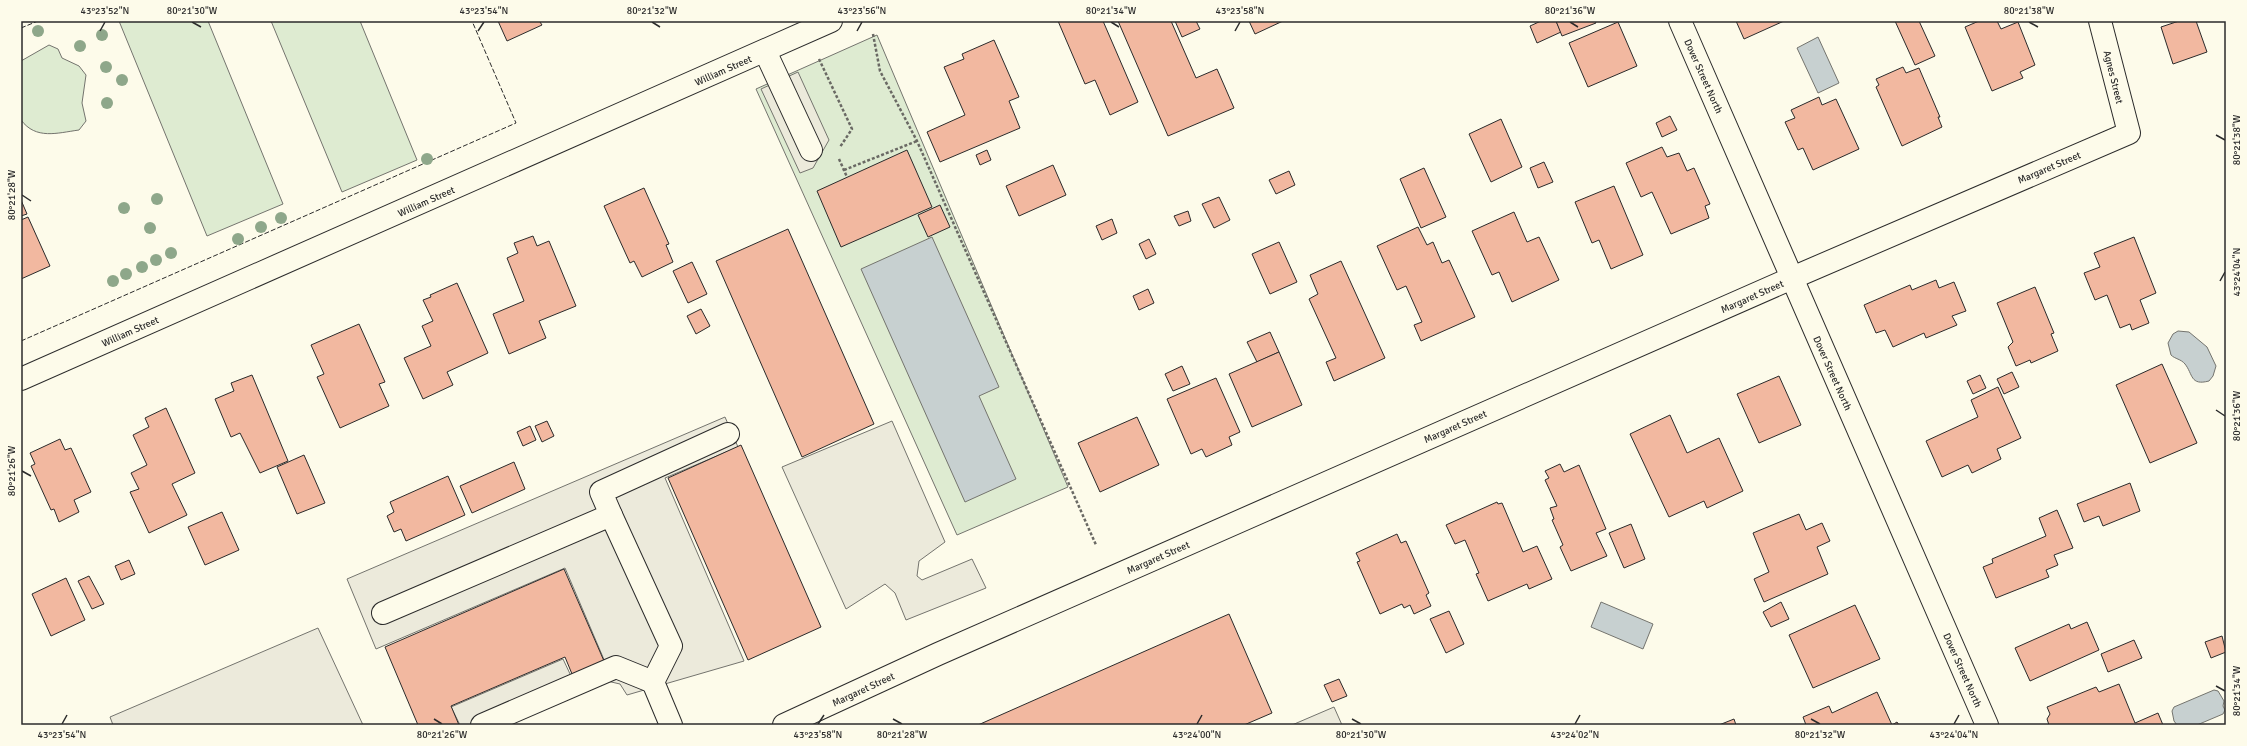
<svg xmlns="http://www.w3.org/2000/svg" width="2247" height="746" viewBox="0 0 2247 746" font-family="Signika,sans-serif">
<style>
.green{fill:#deebd1;stroke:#74746e}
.parking{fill:#eceadb;stroke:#74746e}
.water{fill:#c7d0d0;stroke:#74746e}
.building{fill:#f2b8a0;stroke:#2b2b2b}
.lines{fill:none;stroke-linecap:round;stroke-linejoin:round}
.minor-casing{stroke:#2b2b2b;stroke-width:24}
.path{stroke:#6a6964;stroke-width:2.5;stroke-dasharray:3 2;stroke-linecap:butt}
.minor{stroke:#fdfbea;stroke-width:22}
.fence{stroke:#2b2b2b;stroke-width:1;stroke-dasharray:5 2;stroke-linecap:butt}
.tree{fill:#8ea78a}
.ticks{fill:none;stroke:#2b2b2b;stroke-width:1.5}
.labels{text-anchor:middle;stroke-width:3;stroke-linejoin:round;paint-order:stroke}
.street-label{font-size:10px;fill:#2b2b2b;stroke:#fdfbea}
.neatline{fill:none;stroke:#2b2b2b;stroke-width:1.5}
.ticks-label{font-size:10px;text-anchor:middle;fill:#2b2b2b}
</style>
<rect width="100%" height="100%" fill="#fdfbea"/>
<g class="green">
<path d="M 119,21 L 208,21 L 283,204 L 207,236 Z"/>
<path d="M 271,21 L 360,21 L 417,160 L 342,192 Z"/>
<path d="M 877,35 L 1068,487 L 957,535 L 756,89 Z"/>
<path d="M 49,45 L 58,49 L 62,58 L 79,66 L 86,75 L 82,103 L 86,121 L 79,130 C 57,133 36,140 21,120 L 21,61 Z"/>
</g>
<g class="parking">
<path d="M 798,72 L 829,140 L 813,168 L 800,173 L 761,89 Z"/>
<path d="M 725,417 L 738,447 L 665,478 L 744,661 L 627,695 L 620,684 L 607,681 L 502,725 L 460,725 L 451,707 L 563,659 L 571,676 L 605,662 L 565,568 L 376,649 L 347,579 Z"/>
<path d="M 892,421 L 945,542 L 919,561 L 917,576 L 922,580 L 972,559 L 986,588 L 906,620 L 895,593 L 885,584 L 846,609 L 782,467 Z"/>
<path d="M 318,628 L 363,725 L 113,725 L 110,717 Z"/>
<path d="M 1334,707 L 1342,725 L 1292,725 Z"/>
</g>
<g class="water">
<path d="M 1818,37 L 1839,83 L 1818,93 L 1797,48 Z"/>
<path d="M 932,237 L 999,387 L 979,396 L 1016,479 L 965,502 L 861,269 Z"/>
<path d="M 2178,331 L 2189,332 L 2207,347 L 2216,366 L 2213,376 L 2209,381 C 2190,386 2193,374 2185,364 C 2181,359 2175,359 2171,355 L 2168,343 L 2173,334 Z"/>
<path d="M 1601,602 L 1653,624 L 1643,649 L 1591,627 Z"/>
<path d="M 2214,690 L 2218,691 L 2224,701 L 2223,706 L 2225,710 L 2223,714 L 2197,725 L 2177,725 L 2174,721 L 2172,711 L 2174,707 Z"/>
</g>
<g class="building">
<path d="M 498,21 L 542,21 L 540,22 L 542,25 L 507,41 Z"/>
<path d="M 1058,21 L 1103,21 L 1138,102 L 1110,115 L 1095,80 L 1085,84 Z"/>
<path d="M 1118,21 L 1171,21 L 1196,78 L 1217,69 L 1234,108 L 1168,136 Z"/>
<path d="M 1175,21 L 1196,21 L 1200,29 L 1182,37 Z"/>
<path d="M 1249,21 L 1283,21 L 1255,34 Z"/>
<path d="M 1541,21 L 1556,21 L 1561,32 L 1537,43 L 1530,26 Z"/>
<path d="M 1556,21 L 1595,21 L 1596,23 L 1562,36 Z"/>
<path d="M 1736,21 L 1784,21 L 1744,39 Z"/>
<path d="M 1895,21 L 1919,21 L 1935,56 L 1915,65 Z"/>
<path d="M 1979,21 L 1997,21 L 2001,29 L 2018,22 L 2035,65 L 2020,72 L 2023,78 L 1992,91 L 1965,27 Z"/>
<path d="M 2179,21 L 2196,21 L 2207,52 L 2173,64 L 2161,27 Z"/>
<path d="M 1618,22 L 1637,66 L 1588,87 L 1569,43 Z"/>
<path d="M 994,40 L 1019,97 L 1009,101 L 1020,128 L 940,162 L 927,132 L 965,115 L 944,67 L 964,59 L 962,54 Z"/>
<path d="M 1903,67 L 1906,73 L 1919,68 L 1940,117 L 1938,117 L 1942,127 L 1902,146 L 1876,87 L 1879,85 L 1876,79 Z"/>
<path d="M 1819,97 L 1822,105 L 1836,99 L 1859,149 L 1813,170 L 1803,148 L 1798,150 L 1785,122 L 1795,118 L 1791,110 Z"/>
<path d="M 1670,116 L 1677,130 L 1662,137 L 1656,123 Z"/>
<path d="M 1501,119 L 1522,167 L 1491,182 L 1469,134 Z"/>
<path d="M 1662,147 L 1667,157 L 1679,153 L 1687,171 L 1694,168 L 1710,204 L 1705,206 L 1709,218 L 1671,234 L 1652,192 L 1641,197 L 1626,163 Z"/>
<path d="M 907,150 L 932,207 L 841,247 L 817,191 Z"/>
<path d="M 987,150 L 991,160 L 980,165 L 976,155 Z"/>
<path d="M 1544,162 L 1553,182 L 1538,188 L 1530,168 Z"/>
<path d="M 1053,165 L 1066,195 L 1019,216 L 1006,186 Z"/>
<path d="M 1424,168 L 1446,217 L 1421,228 L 1400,179 Z"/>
<path d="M 1289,171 L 1295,185 L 1276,194 L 1269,180 Z"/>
<path d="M 1614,186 L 1643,255 L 1611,269 L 1599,240 L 1592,243 L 1575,202 Z"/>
<path d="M 644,188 L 669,244 L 666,245 L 673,262 L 642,277 L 634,261 L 630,263 L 604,206 Z"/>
<path d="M 1219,197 L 1230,220 L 1214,228 L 1202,204 Z"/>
<path d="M 21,200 L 27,214 L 21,216 Z"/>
<path d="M 940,205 L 950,227 L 928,237 L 918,215 Z"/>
<path d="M 1188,211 L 1191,221 L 1179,226 L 1174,216 Z"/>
<path d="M 1514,212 L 1527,242 L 1539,237 L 1559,280 L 1512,302 L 1499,272 L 1492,275 L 1472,231 Z"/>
<path d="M 28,217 L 50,266 L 21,279 L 21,220 Z"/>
<path d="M 1112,219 L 1117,233 L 1102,240 L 1096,226 Z"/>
<path d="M 1418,227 L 1427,245 L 1433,242 L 1442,263 L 1449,260 L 1475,317 L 1421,341 L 1414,325 L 1422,322 L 1406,286 L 1397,290 L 1377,246 Z"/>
<path d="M 788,229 L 874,424 L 802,457 L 716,261 Z"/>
<path d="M 533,236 L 537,246 L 549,241 L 576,306 L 539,321 L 546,338 L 509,354 L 493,314 L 524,301 L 507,258 L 518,253 L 514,243 Z"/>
<path d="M 2134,237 L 2156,293 L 2140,300 L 2149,323 L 2132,330 L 2130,324 L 2120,328 L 2107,295 L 2095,300 L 2084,273 L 2100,267 L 2094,253 Z"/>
<path d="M 1149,239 L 1156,254 L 1146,259 L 1139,244 Z"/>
<path d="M 1279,242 L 1297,282 L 1270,294 L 1252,254 Z"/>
<path d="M 1341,261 L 1385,358 L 1334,381 L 1326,362 L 1336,358 L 1309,299 L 1318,294 L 1310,275 Z"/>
<path d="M 692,262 L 707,294 L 688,303 L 673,271 Z"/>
<path d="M 1936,280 L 1939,288 L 1954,282 L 1966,311 L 1952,316 L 1957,325 L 1926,338 L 1924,333 L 1893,347 L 1885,330 L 1876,333 L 1864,305 L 1910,285 L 1912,290 Z"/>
<path d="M 457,283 L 488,353 L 447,372 L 453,385 L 423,399 L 404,358 L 431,346 L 422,326 L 433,321 L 423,300 L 431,297 L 430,295 Z"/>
<path d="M 2035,287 L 2054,333 L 2051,334 L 2058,351 L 2031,363 L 2030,360 L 2016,366 L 2008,347 L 2013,342 L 1997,303 Z"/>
<path d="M 1148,289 L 1154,303 L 1139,310 L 1133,296 Z"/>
<path d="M 701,309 L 710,326 L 696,334 L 687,316 Z"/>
<path d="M 359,324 L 385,382 L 379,384 L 389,406 L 340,428 L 317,377 L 324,374 L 311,345 Z"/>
<path d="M 1270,332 L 1279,352 L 1257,362 L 1247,342 Z"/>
<path d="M 1279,352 L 1302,405 L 1252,427 L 1229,374 Z"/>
<path d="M 2162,364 L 2197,443 L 2150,463 L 2116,385 Z"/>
<path d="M 1182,366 L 1190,384 L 1173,391 L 1165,374 Z"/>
<path d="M 2012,372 L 2019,387 L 2004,394 L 1997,379 Z"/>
<path d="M 252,375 L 288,461 L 260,473 L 240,433 L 231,437 L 215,399 L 234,391 L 231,383 Z"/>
<path d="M 1980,375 L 1986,388 L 1973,394 L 1967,381 Z"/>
<path d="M 1779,376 L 1801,425 L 1759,443 L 1737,394 Z"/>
<path d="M 1216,378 L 1240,432 L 1229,437 L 1232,445 L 1206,457 L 1202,449 L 1191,454 L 1167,399 Z"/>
<path d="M 1998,387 L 2021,438 L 1997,449 L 2001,459 L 1972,473 L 1968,465 L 1942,477 L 1926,441 L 1978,417 L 1971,400 Z"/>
<path d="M 166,408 L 195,473 L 172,484 L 187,515 L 149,533 L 130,492 L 139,489 L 131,473 L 147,465 L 133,435 L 149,427 L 145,418 Z"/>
<path d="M 1670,415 L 1687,453 L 1719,438 L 1743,491 L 1707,508 L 1704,501 L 1669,517 L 1630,434 Z"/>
<path d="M 1137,417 L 1159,465 L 1100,492 L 1078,443 Z"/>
<path d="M 547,421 L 554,436 L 542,442 L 535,426 Z"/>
<path d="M 530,426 L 536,440 L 523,446 L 517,432 Z"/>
<path d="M 60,439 L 65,450 L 71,448 L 91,492 L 74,500 L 79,512 L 59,522 L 54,509 L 51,510 L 31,466 L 35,464 L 30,453 Z"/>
<path d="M 741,445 L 821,627 L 748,660 L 668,478 Z"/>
<path d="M 304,455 L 325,503 L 297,514 L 277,467 Z"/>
<path d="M 514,462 L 525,489 L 472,513 L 460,486 Z"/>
<path d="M 1560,464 L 1564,472 L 1579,465 L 1606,529 L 1596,533 L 1607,556 L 1571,571 L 1560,547 L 1563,545 L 1552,520 L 1554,519 L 1550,508 L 1557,506 L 1545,480 L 1549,478 L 1545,471 Z"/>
<path d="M 448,476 L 465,515 L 406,541 L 401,529 L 394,532 L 387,516 L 394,512 L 390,502 Z"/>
<path d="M 2130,483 L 2140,511 L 2103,526 L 2099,516 L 2084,522 L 2077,504 Z"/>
<path d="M 1497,502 L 1498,504 L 1502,503 L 1523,552 L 1537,546 L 1552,579 L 1529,589 L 1527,584 L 1488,601 L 1476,574 L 1479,573 L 1465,540 L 1455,544 L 1446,525 Z"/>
<path d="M 2057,510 L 2073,548 L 2054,555 L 2058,565 L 2046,570 L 2049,577 L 1996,598 L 1983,567 L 1993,563 L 1992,559 L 2046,536 L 2039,518 Z"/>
<path d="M 222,512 L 239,550 L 205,565 L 188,527 Z"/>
<path d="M 1799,514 L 1806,530 L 1822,523 L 1830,541 L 1817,547 L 1828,574 L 1764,602 L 1754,579 L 1769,572 L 1753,533 Z"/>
<path d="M 1631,524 L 1645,559 L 1624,568 L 1609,533 Z"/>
<path d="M 1397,534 L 1401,543 L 1406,541 L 1429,593 L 1426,595 L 1431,606 L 1414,614 L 1410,605 L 1404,608 L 1402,604 L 1380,614 L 1357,562 L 1360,561 L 1356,553 Z"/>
<path d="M 129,560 L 135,574 L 121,580 L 115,566 Z"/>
<path d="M 564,569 L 604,661 L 572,674 L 565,657 L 451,706 L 459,725 L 418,725 L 385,647 Z"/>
<path d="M 89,576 L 104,604 L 92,609 L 78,581 Z"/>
<path d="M 66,578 L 85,620 L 51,636 L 32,594 Z"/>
<path d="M 1781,602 L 1789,619 L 1771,627 L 1763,612 Z"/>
<path d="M 1855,605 L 1880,659 L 1813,688 L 1789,635 Z"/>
<path d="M 1449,611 L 1464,644 L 1446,653 L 1430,619 Z"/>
<path d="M 1229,614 L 1272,713 L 1244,725 L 978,725 Z"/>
<path d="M 2087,622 L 2099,650 L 2030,681 L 2015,648 L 2069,624 L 2071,629 Z"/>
<path d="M 2222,636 L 2226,652 L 2211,658 L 2205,642 Z"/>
<path d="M 2134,640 L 2142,658 L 2108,672 L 2101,654 Z"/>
<path d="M 1339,679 L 1347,696 L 1332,702 L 1324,685 Z"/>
<path d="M 2119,684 L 2135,723 L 2158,713 L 2163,725 L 2049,725 L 2047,719 L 2050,714 L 2047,707 L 2096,687 L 2099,692 Z"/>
<path d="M 1877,692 L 1892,725 L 1897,722 L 1899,725 L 1806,725 L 1803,717 L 1829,706 L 1832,713 Z"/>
<path d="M 1734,719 L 1736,725 L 1719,725 Z"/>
</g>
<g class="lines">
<defs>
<g id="minor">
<path d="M 1680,21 L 1987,725"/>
<path d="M 765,51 L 811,150"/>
<path d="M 21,379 L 831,21"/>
<path d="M 611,515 L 601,492 L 728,434"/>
<path d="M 383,613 L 611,515 L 671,646 L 653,682 L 671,725"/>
<path d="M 482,725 L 616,667 L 653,682"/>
<path d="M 784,725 L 938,654 L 1792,278 L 2129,133 L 2100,21"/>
</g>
</defs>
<use href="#minor" class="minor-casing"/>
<g class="path">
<path d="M 873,34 L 880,71 L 917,141 L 1096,545"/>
<path d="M 819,59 L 852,129 L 840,147"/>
<path d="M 839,159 L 847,177"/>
<path d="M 844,170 L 917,141"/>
</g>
<use href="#minor" class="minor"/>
<g class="fence">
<path d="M 21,28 L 38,21"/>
<path d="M 21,341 L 516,123 L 472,21"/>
</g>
</g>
<g class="tree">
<circle cx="38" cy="31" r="6"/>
<circle cx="102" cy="35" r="6"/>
<circle cx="80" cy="46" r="6"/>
<circle cx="106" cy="67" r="6"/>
<circle cx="122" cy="80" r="6"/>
<circle cx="107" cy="103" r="6"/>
<circle cx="427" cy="159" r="6"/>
<circle cx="157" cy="199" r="6"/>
<circle cx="124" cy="208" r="6"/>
<circle cx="281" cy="218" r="6"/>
<circle cx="261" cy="227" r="6"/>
<circle cx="150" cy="228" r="6"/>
<circle cx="238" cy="239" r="6"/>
<circle cx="171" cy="253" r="6"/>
<circle cx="156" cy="260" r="6"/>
<circle cx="142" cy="267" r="6"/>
<circle cx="126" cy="274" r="6"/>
<circle cx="113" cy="281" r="6"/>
</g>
<path class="ticks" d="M 192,22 L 201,27M 652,22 L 660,27M 1111,22 L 1119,27M 1570,22 L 1578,27M 2029,22 L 2038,27M 100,31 L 105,22M 478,31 L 484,22M 857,31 L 862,22M 1235,31 L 1240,22M 2216,135 L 2225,140M 22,195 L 31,201M 2220,281 L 2225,272M 2216,410 L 2225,416M 22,471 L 31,476M 2216,686 L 2225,691M 434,719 L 442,724M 893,719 L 902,724M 1352,719 L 1361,724M 1811,719 L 1820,724M 62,724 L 67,715M 818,724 L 824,715M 1197,724 L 1202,715M 1575,724 L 1580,715M 1954,724 L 1959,715"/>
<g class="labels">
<g class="street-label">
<text transform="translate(723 70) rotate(-24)" y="4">William Street</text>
<text transform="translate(1704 76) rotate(66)" y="4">Dover Street North</text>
<text transform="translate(2114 77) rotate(76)" y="4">Agnes Street</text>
<text transform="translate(2049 167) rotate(-23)" y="4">Margaret Street</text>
<text transform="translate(426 201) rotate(-24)" y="4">William Street</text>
<text transform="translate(1752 296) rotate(-24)" y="4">Margaret Street</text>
<text transform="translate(130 331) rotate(-24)" y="4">William Street</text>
<text transform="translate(1833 373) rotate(66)" y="4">Dover Street North</text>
<text transform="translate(1455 426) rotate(-24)" y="4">Margaret Street</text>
<text transform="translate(1158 557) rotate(-24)" y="4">Margaret Street</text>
<text transform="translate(1963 670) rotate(66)" y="4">Dover Street North</text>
<text transform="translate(863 689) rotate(-25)" y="4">Margaret Street</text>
</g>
</g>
<rect width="2247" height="746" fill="none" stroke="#fdfbea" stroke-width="44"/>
<rect x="22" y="22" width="2203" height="702" class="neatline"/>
<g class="ticks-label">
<text x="105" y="14">43°23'52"N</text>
<text x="192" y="14">80°21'30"W</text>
<text x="484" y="14">43°23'54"N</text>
<text x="652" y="14">80°21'32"W</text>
<text x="862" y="14">43°23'56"N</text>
<text x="1111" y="14">80°21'34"W</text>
<text x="1240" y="14">43°23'58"N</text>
<text x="1570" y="14">80°21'36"W</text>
<text x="2029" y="14">80°21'38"W</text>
<text transform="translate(2236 140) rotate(-90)" y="4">80°21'38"W</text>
<text transform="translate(11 195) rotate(-90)" y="4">80°21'28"W</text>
<text transform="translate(2236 272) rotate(-90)" y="4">43°24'04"N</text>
<text transform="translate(2236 416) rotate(-90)" y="4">80°21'36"W</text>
<text transform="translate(11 471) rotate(-90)" y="4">80°21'26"W</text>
<text transform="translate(2236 691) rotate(-90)" y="4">80°21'34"W</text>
<text x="62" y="738">43°23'54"N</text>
<text x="442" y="738">80°21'26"W</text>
<text x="818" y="738">43°23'58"N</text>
<text x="902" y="738">80°21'28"W</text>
<text x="1197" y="738">43°24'00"N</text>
<text x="1361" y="738">80°21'30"W</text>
<text x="1575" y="738">43°24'02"N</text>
<text x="1820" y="738">80°21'32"W</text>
<text x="1954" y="738">43°24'04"N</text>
</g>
</svg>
